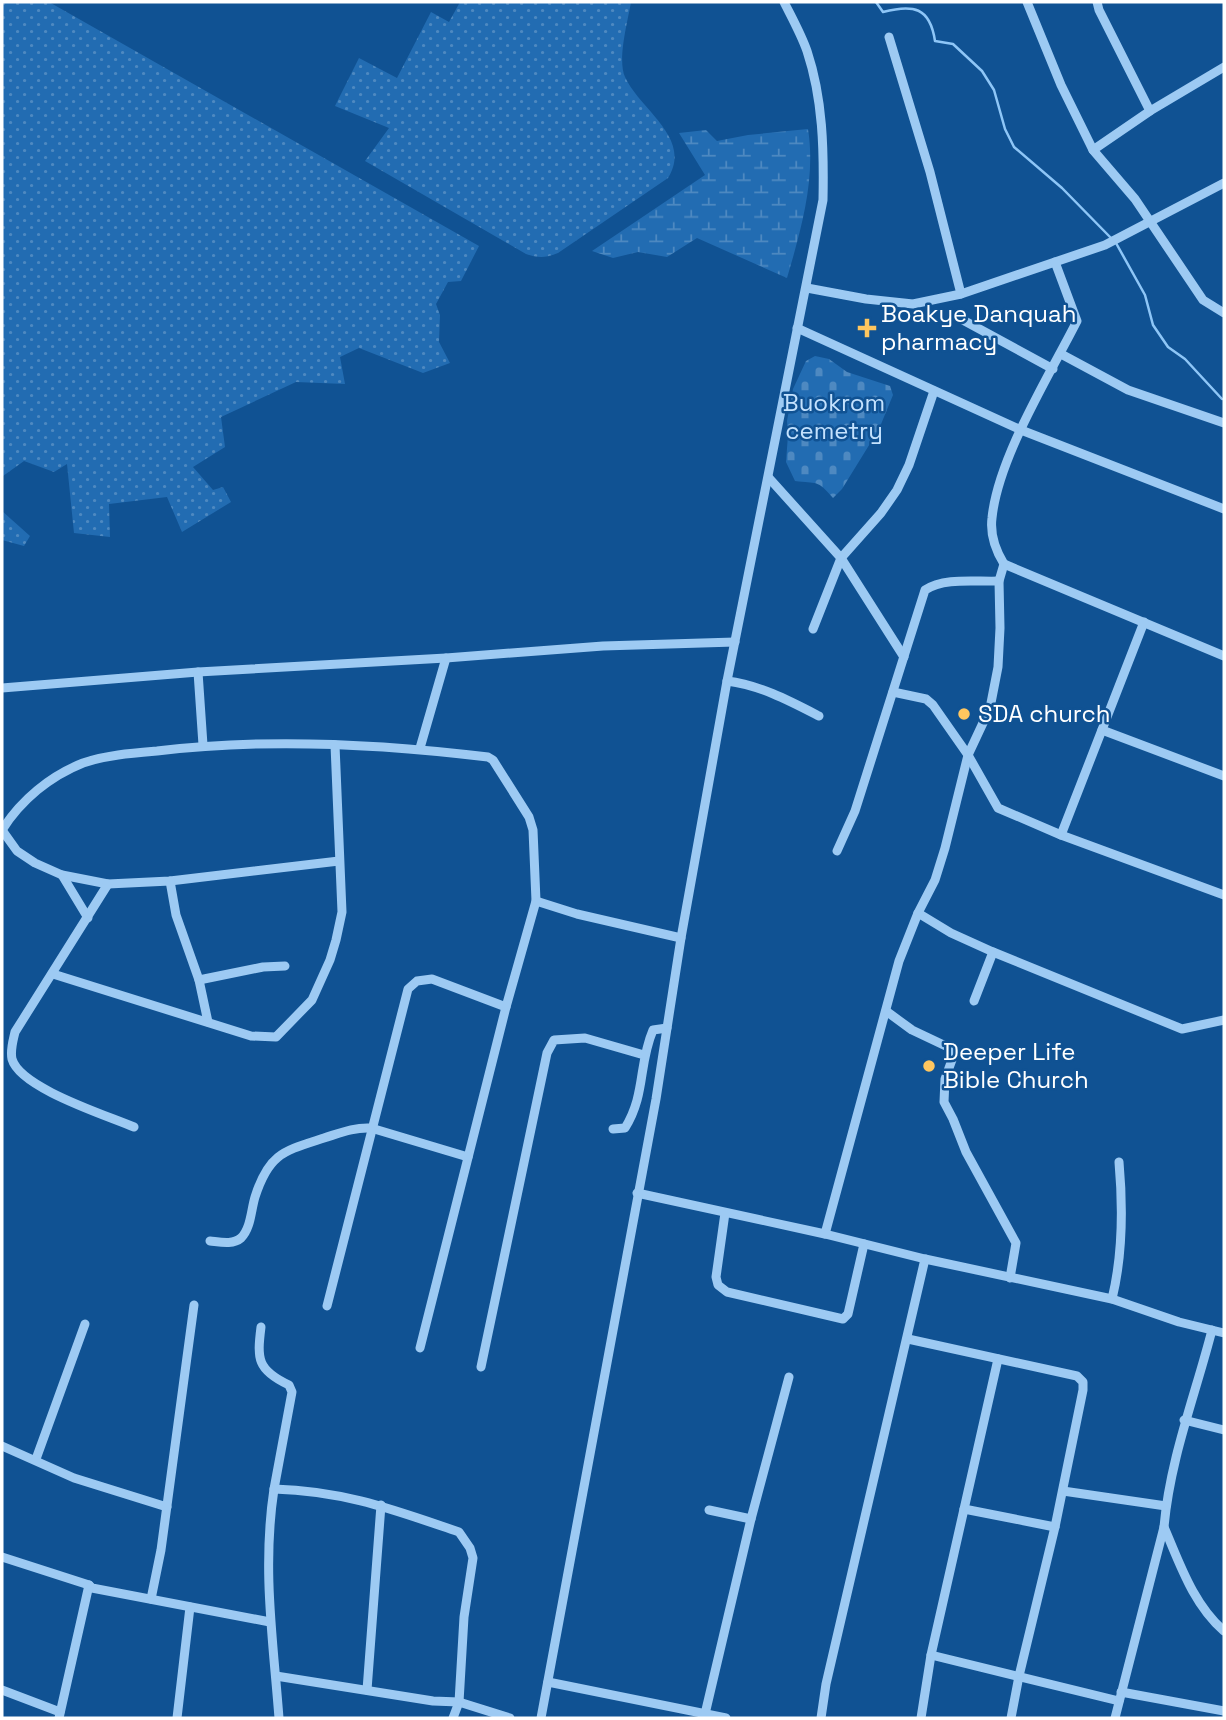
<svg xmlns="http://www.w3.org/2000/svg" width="1226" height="1720" viewBox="0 0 1226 1720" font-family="'Space Grotesk',sans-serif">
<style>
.green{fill:url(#green-dots)}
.wetland{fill:url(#wetland-marsh)}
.cemetery{fill:url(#cemetery-stones)}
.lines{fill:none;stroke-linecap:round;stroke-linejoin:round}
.stream{stroke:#8ec6f7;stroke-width:2.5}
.minor{stroke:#9dcaf3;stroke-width:9}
.poi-dot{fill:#ffc65f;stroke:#105293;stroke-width:2.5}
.labels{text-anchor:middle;stroke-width:5;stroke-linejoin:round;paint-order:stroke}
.poi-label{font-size:24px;fill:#fff;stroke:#105293;text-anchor:start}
.park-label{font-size:24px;fill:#c4e2fe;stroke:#105293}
</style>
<defs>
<pattern id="green-dots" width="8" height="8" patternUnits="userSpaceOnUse" patternTransform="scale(1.75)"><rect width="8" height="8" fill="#226cb2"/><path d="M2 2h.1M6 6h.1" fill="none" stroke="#4e89c1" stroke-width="1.8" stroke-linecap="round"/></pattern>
<pattern id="wetland-marsh" width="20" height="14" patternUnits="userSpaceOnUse" patternTransform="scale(1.75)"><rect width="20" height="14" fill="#226cb2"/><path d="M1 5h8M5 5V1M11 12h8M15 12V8" fill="none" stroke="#4e89c1"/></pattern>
<pattern id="cemetery-stones" width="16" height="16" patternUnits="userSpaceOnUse" patternTransform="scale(1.75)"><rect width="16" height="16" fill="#226cb2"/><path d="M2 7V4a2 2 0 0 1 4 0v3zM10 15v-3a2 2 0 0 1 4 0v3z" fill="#4e89c1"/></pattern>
</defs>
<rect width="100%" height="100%" fill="#105293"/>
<g class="green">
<path d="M 2,2 L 49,2 L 479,246 L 461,281 L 448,282 L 436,304 L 440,315 L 439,342 L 450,363 L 423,373 L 359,348 L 340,357 L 345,384 L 296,382 L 221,417 L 225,447 L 193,467 L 213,490 L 223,487 L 231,502 L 182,532 L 167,497 L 109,504 L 110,537 L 74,533 L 67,464 L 54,472 L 24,461 L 3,476 L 2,483 Z"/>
<path d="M 460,2 L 631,2 C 628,20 617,60 625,77 C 640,110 693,138 668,178 L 558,253 C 546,258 538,258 526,254 L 365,161 L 389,128 L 335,106 L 359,58 L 397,78 L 431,12 L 449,22 Z"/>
<path d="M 2,511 L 30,536 L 24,546 L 2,540 Z"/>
</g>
<path class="wetland" d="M 808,129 C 816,179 801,230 787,278 L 697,238 L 667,257 L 638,252 L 613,258 L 592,251 L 705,175 L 679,133 L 706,130 L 717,141 L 748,135 Z"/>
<path class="cemetery" d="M 815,356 L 829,359 L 847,372 L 890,386 L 893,395 L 879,429 L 842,489 L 833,498 C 817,479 817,484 795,481 L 786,462 L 788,435 L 787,421 L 793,389 L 806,361 Z"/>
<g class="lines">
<g class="stream">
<path d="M 876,2 L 883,12 C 913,4 930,7 935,41 L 953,44 L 982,71 L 994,90 L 1005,129 L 1014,147 L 1062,188 L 1111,238"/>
<path d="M 1116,243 L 1145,295 L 1153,325 L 1168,347 L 1185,359 L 1222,399"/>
</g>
<g class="minor">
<path d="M 1027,2 L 1061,85 L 1093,150 L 1135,199 L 1203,300 L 1224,313"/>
<path d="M 1097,2 L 1099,10 L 1150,111"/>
<path d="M 889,37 L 930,172 L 961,294"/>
<path d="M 1093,150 L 1150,111 L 1224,67"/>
<path d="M 807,288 L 866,299 L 913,304 L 961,294 L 1105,245 L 1224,183"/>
<path d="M 961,319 L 1053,369"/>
<path d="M 797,328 L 1021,430 L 1224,509"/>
<path d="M 1061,354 L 1128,390 L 1224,423"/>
<path d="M 769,478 L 841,558 L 904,657"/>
<path d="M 1004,564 L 1224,656"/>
<path d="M 813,629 L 841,558 L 881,513 L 897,490 L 909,465 L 934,391"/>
<path d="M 198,672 L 203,745"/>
<path d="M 727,681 C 760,685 790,701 819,716"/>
<path d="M 2,688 L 198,672 L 446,658 L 603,646 L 735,642"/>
<path d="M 893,692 L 926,699 L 933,705 L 968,755 L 998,808 L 1061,835 L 1224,895"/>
<path d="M 1102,730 L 1224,776"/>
<path d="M 420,748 L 446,658"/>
<path d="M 2,830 C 21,800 50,776 83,763 C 106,755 133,753 157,751 C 263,738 382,744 488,757 L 493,760 L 529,817 L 533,830 L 536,901 L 506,1007 L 420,1348"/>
<path d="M 2,830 L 17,851 L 35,863 L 62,875 L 108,884 L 170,881 L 339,861"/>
<path d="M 1061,835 L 1144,622"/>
<path d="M 837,851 L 855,811 L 925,590 C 944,577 976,582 999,581"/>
<path d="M 62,875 L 88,918"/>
<path d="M 170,881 L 176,915 L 199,980 L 263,967 L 285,966"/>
<path d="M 108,884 L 15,1032 C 13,1041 10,1050 12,1059 C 20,1088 106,1115 134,1127"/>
<path d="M 536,901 L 577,914 L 681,938"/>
<path d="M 918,913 L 951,933 L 993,952 L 1182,1029 L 1224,1020"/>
<path d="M 53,974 L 251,1036 L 276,1037 L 312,1000 L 330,960 L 336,940 L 342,912 L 335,745"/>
<path d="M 199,980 L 208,1022"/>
<path d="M 974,1001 L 993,952"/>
<path d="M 886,1011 L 912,1030 L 950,1048 L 953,1057 L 945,1079 L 944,1102 L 953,1119 L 966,1152 L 1016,1243 L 1010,1278"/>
<path d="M 613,1129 L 625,1128 C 646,1094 638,1065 653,1030 L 667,1028"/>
<path d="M 637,1193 L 825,1234 L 925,1259 L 1112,1299 L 1179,1322 L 1224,1333"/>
<path d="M 725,1213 L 716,1277 L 718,1285 L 727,1292 L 843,1319 L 848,1314 L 864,1244"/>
<path d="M 825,1234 L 899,961 L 918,913 L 935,880 L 945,848 L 968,755 L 990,708 L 998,667 L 1000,628 L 999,581 L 1004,564 C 996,551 990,534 992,518 C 998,458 1049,376 1077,321 L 1055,262"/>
<path d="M 210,1241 C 220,1242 233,1245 241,1238 C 251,1228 251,1210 255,1197 C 269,1153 284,1151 324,1138 C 340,1133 354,1127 371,1128 L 468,1157"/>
<path d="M 1112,1299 C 1123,1254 1123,1207 1119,1162"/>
<path d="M 327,1306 L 408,989 L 417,981 L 432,979 L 506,1007"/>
<path d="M 261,1327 C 257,1359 257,1370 289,1385 L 292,1392 L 274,1489"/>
<path d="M 908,1339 L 1077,1376 L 1083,1382 L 1083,1390 L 1055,1527 L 1019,1676 L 1011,1718"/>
<path d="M 481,1367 L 547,1053 L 554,1040 L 585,1038 L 644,1055"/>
<path d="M 1184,1420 L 1224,1430"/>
<path d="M 2,1446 L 74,1478 L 167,1507"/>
<path d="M 36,1459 L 85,1324"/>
<path d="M 1063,1491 L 1166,1506"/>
<path d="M 964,1509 L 1055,1527"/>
<path d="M 709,1510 L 751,1519"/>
<path d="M 1164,1527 C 1180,1564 1193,1604 1224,1631"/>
<path d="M 2,1557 L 89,1585 L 92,1588 L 270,1622"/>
<path d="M 151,1599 L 161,1550 L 194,1305"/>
<path d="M 931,1655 L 1119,1701"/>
<path d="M 276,1676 L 433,1701 L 459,1702 L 510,1718"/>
<path d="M 548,1682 L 726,1718"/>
<path d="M 2,1690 L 60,1712"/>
<path d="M 367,1690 L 381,1505"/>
<path d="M 1121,1692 L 1224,1711"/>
<path d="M 705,1714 L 751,1519 L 789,1377"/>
<path d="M 59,1718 L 89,1585"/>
<path d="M 177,1718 L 190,1607"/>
<path d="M 279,1718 C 273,1639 262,1568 274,1489 C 345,1491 394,1510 459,1532 L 470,1548 L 473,1558 L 464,1617 L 459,1702 L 453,1718"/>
<path d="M 541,1718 L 656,1099 L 681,938 L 727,681 L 823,200 C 824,150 823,99 807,51 C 801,34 792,18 784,2"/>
<path d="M 821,1718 L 826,1684 L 925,1259"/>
<path d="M 921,1718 L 931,1655 L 998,1359"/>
<path d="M 1115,1718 L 1164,1527 C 1170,1459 1195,1396 1212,1330"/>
</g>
</g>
<g class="poi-dot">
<path d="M863.5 317.5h7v7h7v7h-7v7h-7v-7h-7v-7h7z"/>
<circle cx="964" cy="714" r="7"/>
<circle cx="929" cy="1066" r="7"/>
</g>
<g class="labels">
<g class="poi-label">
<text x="881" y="322">Boakye Danquah<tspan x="881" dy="28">pharmacy</tspan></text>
<text x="978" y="722">SDA church</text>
<text x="943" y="1060">Deeper Life<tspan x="943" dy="28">Bible Church</tspan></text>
</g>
<g class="park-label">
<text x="834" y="411">Buokrom<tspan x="834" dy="28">cemetry</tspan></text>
</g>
</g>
<rect width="1226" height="1720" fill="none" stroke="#ffffff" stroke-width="7"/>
</svg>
